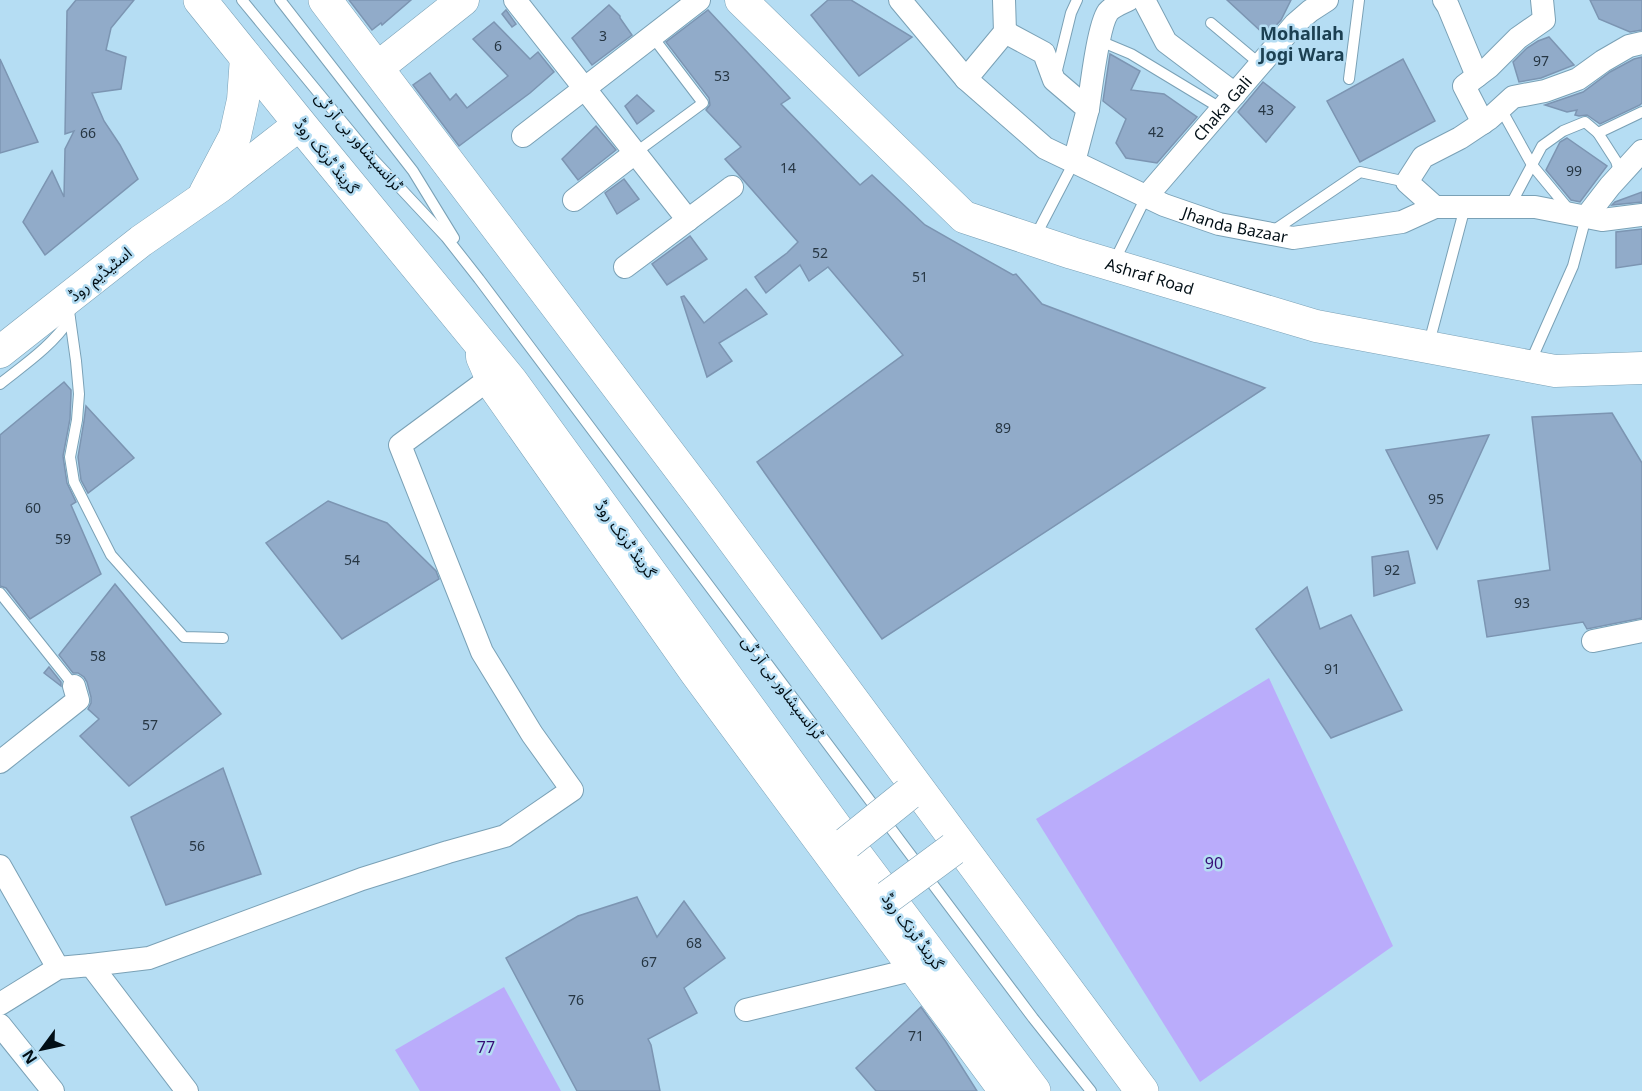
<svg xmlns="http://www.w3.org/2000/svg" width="1642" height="1091" viewBox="0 0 1642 1091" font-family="'Noto Sans','Noto Sans Arabic',sans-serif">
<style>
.green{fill:#baacfb}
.building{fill:#91abc9;stroke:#7c95b2;stroke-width:1.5}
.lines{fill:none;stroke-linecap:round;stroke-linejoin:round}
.lane-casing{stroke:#7aa1b6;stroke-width:12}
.street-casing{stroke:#7aa1b6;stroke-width:24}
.secondary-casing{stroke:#7aa1b6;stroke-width:33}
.highway-casing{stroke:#7aa1b6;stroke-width:34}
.lane{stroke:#fff;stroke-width:10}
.street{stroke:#fff;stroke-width:22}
.secondary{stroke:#fff;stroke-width:32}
.highway{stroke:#fff;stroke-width:33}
.highway-bridge-casing{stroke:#7aa1b6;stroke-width:34;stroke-linecap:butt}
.highway-bridge{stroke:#fff;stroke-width:33}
.labels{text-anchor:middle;stroke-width:5;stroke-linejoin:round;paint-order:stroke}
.number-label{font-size:14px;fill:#263643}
.street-label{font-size:16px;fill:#020f16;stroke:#b5ddf3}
.park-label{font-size:16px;fill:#360d76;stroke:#b5ddf3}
.neighbourhood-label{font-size:18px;font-weight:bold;fill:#1c4052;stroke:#b5ddf3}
</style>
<rect width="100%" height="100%" fill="#b5ddf3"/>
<g class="green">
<path d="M 1269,678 L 1393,946 L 1200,1082 L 1036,819 Z"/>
<path d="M 504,987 L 561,1091 L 420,1091 L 395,1050 Z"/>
</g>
<g class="building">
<path d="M 76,0 L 134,0 L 111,28 L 106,50 L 126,57 L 121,89 L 92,93 L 104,121 L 120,145 L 138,179 L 45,255 L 23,222 L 52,171 L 64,197 L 65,149 L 74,131 L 65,134 L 67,11 Z"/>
<path d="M 349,0 L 411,0 L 382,25 L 381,23 L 372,30 Z"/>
<path d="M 828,0 L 851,0 L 912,37 L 859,76 L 811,15 Z"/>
<path d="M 1227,0 L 1291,0 L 1281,20 L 1266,36 Z"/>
<path d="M 1590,0 L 1642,0 L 1642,30 L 1630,32 L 1599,19 Z"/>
<path d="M 609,5 L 620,16 L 620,18 L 632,35 L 592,65 L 572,38 Z"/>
<path d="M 506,10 L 516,24 L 512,27 L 502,14 Z"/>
<path d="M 708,10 L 790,98 L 781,104 L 860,185 L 872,175 L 925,225 L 1013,275 L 1016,274 L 1042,304 L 1265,388 L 882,639 L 757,462 L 903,355 L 828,267 L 809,281 L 800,265 L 766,293 L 755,277 L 787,253 L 798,242 L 725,159 L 741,147 L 706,110 L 710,105 L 709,98 L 666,42 Z"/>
<path d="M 494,22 L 530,59 L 538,52 L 554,72 L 530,93 L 459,146 L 413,85 L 430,73 L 450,100 L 456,94 L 467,108 L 508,76 L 473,39 Z"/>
<path d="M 1549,37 L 1574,65 L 1541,78 L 1519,82 L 1513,62 L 1527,48 L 1538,41 Z"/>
<path d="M 1110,54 L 1140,71 L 1131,90 L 1164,94 L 1197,117 L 1157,163 L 1126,158 L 1116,143 L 1126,119 L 1103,101 Z"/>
<path d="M 1642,57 L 1642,103 L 1640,105 L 1600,124 L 1587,115 L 1579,116 L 1575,115 L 1577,110 L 1567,112 L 1545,105 L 1583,92 L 1610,72 L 1634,59 Z"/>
<path d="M 0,59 L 38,142 L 0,153 Z"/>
<path d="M 1403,59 L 1435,121 L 1360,162 L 1327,101 Z"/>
<path d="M 1263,82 L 1295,107 L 1266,142 L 1238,112 Z"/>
<path d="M 637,95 L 654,111 L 637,124 L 625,106 Z"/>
<path d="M 596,126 L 616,150 L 578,180 L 562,159 Z"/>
<path d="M 1567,138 L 1607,166 L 1580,202 L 1571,200 L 1546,170 L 1560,142 Z"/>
<path d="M 624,179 L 639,199 L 617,214 L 605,193 Z"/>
<path d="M 1642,192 L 1642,202 L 1612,205 L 1615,202 Z"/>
<path d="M 1642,229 L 1642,264 L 1616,268 L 1616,232 Z"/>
<path d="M 690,236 L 707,259 L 667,285 L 652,264 Z"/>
<path d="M 746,289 L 767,314 L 719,343 L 732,361 L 707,377 L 681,297 L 684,296 L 704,323 Z"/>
<path d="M 64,382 L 71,390 L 71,394 L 70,419 L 63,456 L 67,483 L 76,502 L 71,505 L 101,574 L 30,619 L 6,588 L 0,586 L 0,435 Z"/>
<path d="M 86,406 L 134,458 L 88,493 L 81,480 L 78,457 L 84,421 Z"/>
<path d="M 1612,413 L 1642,463 L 1642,618 L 1587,629 L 1583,622 L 1487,637 L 1478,581 L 1550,570 L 1532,417 Z"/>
<path d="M 1489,435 L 1437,549 L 1386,450 Z"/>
<path d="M 328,501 L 387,523 L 436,571 L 439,579 L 342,639 L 266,543 Z"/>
<path d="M 1408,551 L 1415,583 L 1374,596 L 1372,557 Z"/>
<path d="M 115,584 L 221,714 L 129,786 L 80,736 L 99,719 L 88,709 L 91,703 L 91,697 L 87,682 L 84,677 L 78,673 L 73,673 L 59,655 Z"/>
<path d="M 1307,587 L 1320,629 L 1351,615 L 1402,710 L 1331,738 L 1256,629 Z"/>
<path d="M 49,667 L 61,682 L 61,686 L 44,673 Z"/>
<path d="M 223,768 L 261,874 L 166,905 L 131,817 Z"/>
<path d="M 637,897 L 657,937 L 684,901 L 725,958 L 684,988 L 697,1013 L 648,1039 L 651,1045 L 660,1091 L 577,1091 L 506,958 L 578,916 Z"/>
<path d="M 921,1007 L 946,1042 L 977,1091 L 876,1091 L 856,1068 Z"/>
</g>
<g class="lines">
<defs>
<g id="lane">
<path d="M 242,0 L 373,159 L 446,237 L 479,279 L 1033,1018 L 1091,1091"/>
<path d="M 280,0 L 413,171 L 454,238"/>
<path d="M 1211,23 L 1260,64"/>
<path d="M 1100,41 L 1131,54 L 1222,109"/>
<path d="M 1056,74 L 1071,13 L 1077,0"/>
<path d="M 1349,79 L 1359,0"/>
<path d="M 1501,109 L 1532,165 L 1570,211"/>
<path d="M 1598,133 L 1616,161 L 1620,174"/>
<path d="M 635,153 L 703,103 L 652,36"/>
<path d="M 1510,206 L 1542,146 L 1563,131 L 1585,122 L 1598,133 L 1642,112"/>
<path d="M 1273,231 L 1360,172 L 1407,182"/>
<path d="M 1035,237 L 1074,162"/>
<path d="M 1114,262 L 1146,197"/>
<path d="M 68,304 L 76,361 L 79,394 L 77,420 L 70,457 L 74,482 L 111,555 L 184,637 L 223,638"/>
<path d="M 1429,343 L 1465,207"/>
<path d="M 1530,363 L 1573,266 L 1586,217"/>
<path d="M 0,384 C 25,364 52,346 70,319"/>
<path d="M 0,593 L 74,686"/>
</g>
<g id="street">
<path d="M 515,0 L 688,220"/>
<path id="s1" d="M 900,0 L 966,79 L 1045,148 L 1164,205 L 1219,224 L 1293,238 L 1402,222 L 1435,207 L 1535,207 L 1602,220 L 1642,215"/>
<path d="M 1144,0 L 1166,42 L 1235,94"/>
<path d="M 1444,0 L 1448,6 L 1477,76"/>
<path d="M 1005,32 L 1044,53 L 1054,80 L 1088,109 L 1074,162"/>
<path d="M 966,79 L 1005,32 L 1004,0"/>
<path d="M 1088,109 C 1091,89 1098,26 1108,12 C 1113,6 1122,3 1128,0"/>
<path d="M 1483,123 L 1464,86 L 1489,67 L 1518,38 L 1544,20 L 1542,0"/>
<path d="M 523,136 L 699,0"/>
<path id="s2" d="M 1146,197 L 1295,24 L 1310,11 L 1327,0"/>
<path d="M 574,200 L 635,153"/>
<path d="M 1435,207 L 1407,182 L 1423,157 L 1460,138 L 1490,118 L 1513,97 L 1545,91 L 1578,79 L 1603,61 L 1629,46 L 1642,43"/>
<path d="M 1586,217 L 1610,186 L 1642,151"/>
<path d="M 625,267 L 732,187"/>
<path d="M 1593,641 L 1642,631"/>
<path d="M 0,762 L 78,700 L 74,686"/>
<path d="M 0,866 L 58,968"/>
<path d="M 91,965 L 149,958 L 362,879 L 448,852 L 505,836 L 572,790 L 532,734 L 482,652 L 400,445 L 492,377"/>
<path d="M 0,1004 L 58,968 L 91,965 L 187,1091"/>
<path d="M 746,1010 L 915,969"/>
<path d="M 0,1025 L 53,1091"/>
</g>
<g id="secondary">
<path id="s3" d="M 741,0 L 964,217 L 1072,253 L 1316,326 L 1555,371 L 1642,368"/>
<path d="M 377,68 L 463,0"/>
<path d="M 205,193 L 235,136 L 243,100 L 246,57"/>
<path d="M 482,351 L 482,357 L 496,389 L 696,673 L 1005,1091"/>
<path d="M 0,352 L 141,241 L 219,187 L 300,124"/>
</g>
<g id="highway">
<path d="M 200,0 L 300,124 L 511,381 L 847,843 L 1034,1091"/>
<path d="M 325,0 L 704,500 L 1142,1091"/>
</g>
</defs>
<use href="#lane" class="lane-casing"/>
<use href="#street" class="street-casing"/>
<use href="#secondary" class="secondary-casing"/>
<use href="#highway" class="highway-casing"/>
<use href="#lane" class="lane"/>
<use href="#street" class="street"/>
<use href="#secondary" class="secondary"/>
<use href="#highway" class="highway"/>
<defs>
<g id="highway-bridge">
<path d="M 847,843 L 908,794"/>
<path d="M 888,897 L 953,849"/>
</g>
</defs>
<use href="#highway-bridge" class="highway-bridge-casing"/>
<use href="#highway-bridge" class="highway-bridge"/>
</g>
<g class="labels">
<g class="number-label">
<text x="603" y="41">3</text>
<text x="498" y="51">6</text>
<text x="1541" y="66">97</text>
<text x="722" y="81">53</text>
<text x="1266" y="115">43</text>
<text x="1156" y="137">42</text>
<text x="88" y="138">66</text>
<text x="788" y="173">14</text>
<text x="1574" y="176">99</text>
<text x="820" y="258">52</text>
<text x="920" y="282">51</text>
<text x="1003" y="433">89</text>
<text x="1436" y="504">95</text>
<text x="33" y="513">60</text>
<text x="63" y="544">59</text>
<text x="352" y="565">54</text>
<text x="1392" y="575">92</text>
<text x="1522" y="608">93</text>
<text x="98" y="661">58</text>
<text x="1332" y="674">91</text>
<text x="150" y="730">57</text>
<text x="197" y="851">56</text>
<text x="694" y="948">68</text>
<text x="649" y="967">67</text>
<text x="576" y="1005">76</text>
<text x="916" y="1041">71</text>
</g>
<g class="street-label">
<text dy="6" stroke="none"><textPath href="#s2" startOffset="117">Chaka Gali</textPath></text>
<text transform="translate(359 141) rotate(49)" y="6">ٹرانسپشاور بی آر ٹی</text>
<text transform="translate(327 156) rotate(51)" y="6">گرینڈ ٹرنک روڈ</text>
<text dy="6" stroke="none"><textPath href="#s1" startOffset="414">Jhanda Bazaar</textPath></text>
<text transform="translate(100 274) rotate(-39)" y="6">اسٹیڈیم روڈ</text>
<text dy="6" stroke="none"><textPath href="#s3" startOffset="506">Ashraf Road</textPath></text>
<text transform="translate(626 539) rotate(54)" y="6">گرینڈ ٹرنک روڈ</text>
<text transform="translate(783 687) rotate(53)" y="6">ٹرانسپشاور بی آر ٹی</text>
<text transform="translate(913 931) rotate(53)" y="6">گرینڈ ٹرنک روڈ</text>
</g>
<g class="park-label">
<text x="1214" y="869">90</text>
<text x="486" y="1053">77</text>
</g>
<g class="neighbourhood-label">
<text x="1302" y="40">Mohallah<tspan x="1302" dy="21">Jogi Wara</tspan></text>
</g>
</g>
<g transform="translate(42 1049) rotate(237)" stroke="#b5ddf3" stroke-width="4.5" paint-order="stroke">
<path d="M0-4.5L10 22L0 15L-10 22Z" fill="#020f16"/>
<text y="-9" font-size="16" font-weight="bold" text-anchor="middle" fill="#020f16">N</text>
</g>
</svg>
